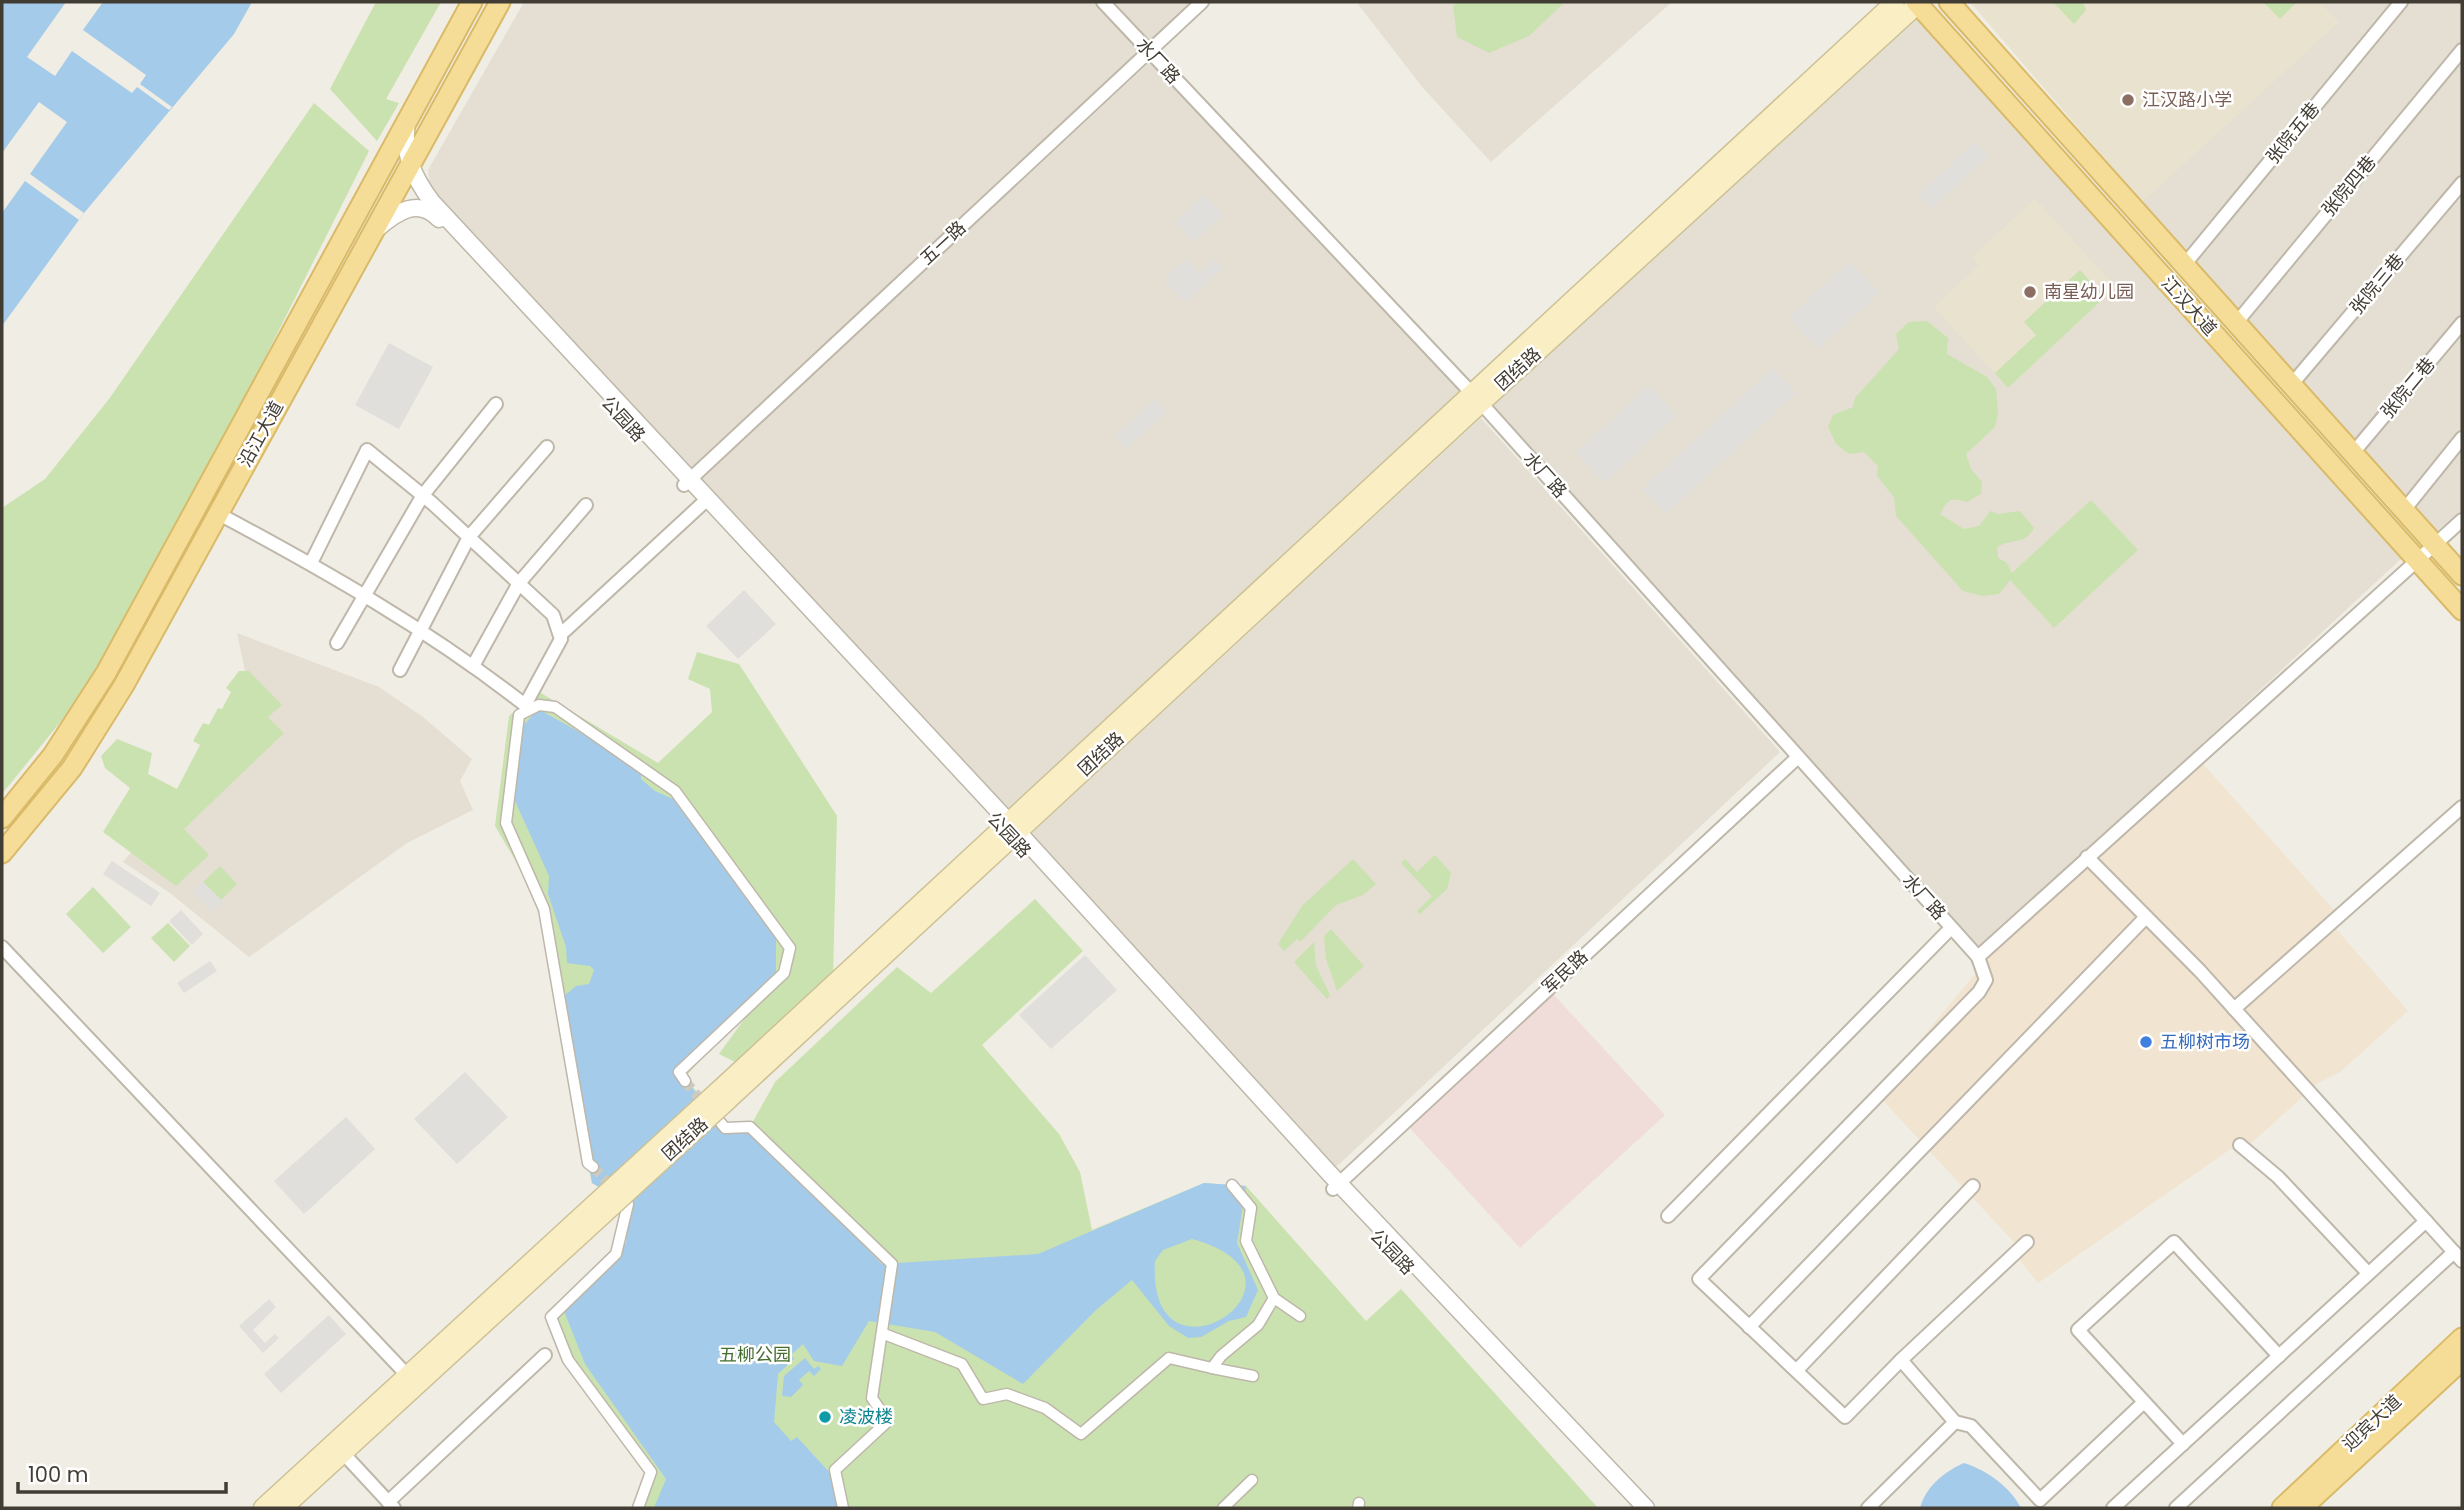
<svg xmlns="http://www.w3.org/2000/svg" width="2464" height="1510" viewBox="0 0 2464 1510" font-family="Poppins,'Noto Sans SC',sans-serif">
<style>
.residential{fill:#e4dfd2}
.commercial{fill:#f1e4d0}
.education{fill:#e9e2ce}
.medical{fill:#f0dcd8}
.green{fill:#cae2af;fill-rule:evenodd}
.parking{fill:#e1dfdc}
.water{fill:#a4cbe9;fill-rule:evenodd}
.pier{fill:#f0ede4}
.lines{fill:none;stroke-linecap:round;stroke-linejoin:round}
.pedestrian-tunnel{stroke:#cdcac1;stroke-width:10;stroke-dasharray:10 5;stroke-linecap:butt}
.pedestrian-casing{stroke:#beb7aa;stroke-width:13}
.minor-casing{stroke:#beb7aa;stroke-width:16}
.tertiary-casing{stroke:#beb7aa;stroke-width:19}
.secondary-casing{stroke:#cdc196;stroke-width:21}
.primary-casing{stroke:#d9ba69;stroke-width:23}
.pedestrian{stroke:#fff;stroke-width:10}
.minor{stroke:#fff;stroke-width:12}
.tertiary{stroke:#fff;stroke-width:16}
.secondary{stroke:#faeec4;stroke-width:18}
.primary{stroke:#f6dd97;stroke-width:19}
.secondary-bridge-casing{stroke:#cdc196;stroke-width:21;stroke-linecap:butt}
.secondary-bridge{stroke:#faeec4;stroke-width:18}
.education-dot{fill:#8d6e63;stroke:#fff;stroke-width:2.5}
.shop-dot{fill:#3f7fe0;stroke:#fff;stroke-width:2.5}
.culture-dot{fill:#0f9aa8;stroke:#fff;stroke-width:2.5}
.labels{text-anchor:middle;stroke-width:5;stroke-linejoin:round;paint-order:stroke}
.street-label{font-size:18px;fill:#423d34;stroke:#fff}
.education-label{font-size:18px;fill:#785e54;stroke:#fff;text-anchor:start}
.shop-label{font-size:18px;fill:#366cbe;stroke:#fff;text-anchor:start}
.park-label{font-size:18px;fill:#446e2d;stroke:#fff}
.culture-label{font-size:18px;fill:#0d838f;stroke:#fff;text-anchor:start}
</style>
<rect width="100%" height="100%" fill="#f0ede4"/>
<g class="residential">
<path d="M 524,2 L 1196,2 L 689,470 L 431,197 L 428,170 Z"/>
<path d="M 1361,2 L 1672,2 L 1491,162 L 1423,88 L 1358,4 Z"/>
<path d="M 2297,2 L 2462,2 L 2462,510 L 2434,533 L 2124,181 Z"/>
<path d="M 1917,10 L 2403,557 L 1978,952 L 1487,403 Z"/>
<path d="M 1151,61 L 1464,394 L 1009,812 L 699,481 Z"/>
<path d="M 1481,418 L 1780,752 L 1334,1169 L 1031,834 Z"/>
<path d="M 237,633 L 379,687 L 423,717 L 472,759 L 460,781 L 473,810 L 407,843 L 249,957 L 170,893 L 123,862 L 247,712 L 245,671 Z"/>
</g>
<path class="commercial" d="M 2203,764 L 2343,920 L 2336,929 L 2408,1011 L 2340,1072 L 2318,1083 L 2238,1155 L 2232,1148 L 2038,1283 L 2017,1257 L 2022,1251 L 1876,1093 L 1989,957 Z"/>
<g class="education">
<path d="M 1970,2 L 2325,2 L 2322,5 L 2339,22 L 2142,202 Z"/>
<path d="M 2035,199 L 2116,287 L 2008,388 L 1934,307 L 1979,265 L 1972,257 Z"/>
</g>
<path class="medical" d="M 1552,993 L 1665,1115 L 1520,1248 L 1408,1126 Z"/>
<g class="green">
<path d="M 376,2 L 441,2 L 386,99 L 399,103 L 377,141 L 330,89 Z"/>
<path d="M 1458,2 L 1565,2 L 1529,36 L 1489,53 L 1457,37 L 1453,6 Z"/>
<path d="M 2053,2 L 2083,2 L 2086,10 L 2074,24 Z"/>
<path d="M 2263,2 L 2297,2 L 2280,19 Z"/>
<path d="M 314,103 L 369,151 L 117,652 L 2,794 L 2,508 L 45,479 L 109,399 Z"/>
<path d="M 2080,270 L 2105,297 L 2008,388 L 1995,373 L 2036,335 L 2024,322 Z"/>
<path d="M 1927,321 L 1948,338 L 1947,354 L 1987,377 L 1996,389 L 1998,413 L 1995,427 L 1966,454 L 1971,469 L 1982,482 L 1981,494 L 1967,502 C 1951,497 1948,499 1940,514 L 1964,529 L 1979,526 L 1990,511 L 1998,514 L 2020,511 L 2034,528 C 2025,545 2012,538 1997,547 L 1998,558 L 2006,562 L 2012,573 L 2091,500 L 2138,550 L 2054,628 L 2010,580 L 1999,594 L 1982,596 L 1963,591 L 1896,516 L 1894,497 L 1877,476 L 1878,466 L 1864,452 L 1849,454 L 1836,444 L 1828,427 L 1833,415 L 1853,407 L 1855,398 L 1899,349 L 1896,334 L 1909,322 Z"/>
<path d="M 697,652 L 739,664 L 837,816 L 833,976 L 739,1064 L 719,1054 L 769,985 L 685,1077 L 725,1128 L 750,1127 L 775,1082 L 897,967 L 931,993 L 1035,899 L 1083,951 L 982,1045 L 1059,1134 L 1080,1172 L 1092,1230 L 1204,1183 L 1246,1186 L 1366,1321 L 1401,1289 L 1598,1508 L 641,1508 L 651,1472 L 568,1360 L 557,1319 L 626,1243 L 628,1204 L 592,1183 L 544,909 L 495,826 L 509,716 L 536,690 L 658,763 L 712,712 L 710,689 L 688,679 ZM 770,1148 L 890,1264 L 882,1264 Z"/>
<path d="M 239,671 L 249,671 L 282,705 L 268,717 L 284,733 L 184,829 L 209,855 L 176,886 L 103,832 L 130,788 L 105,768 L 101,756 L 117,739 L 152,753 L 148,774 L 177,789 L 200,745 L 193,741 L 203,723 L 209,725 L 218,708 L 222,709 L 231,692 L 226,688 Z"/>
<path d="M 1435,855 L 1451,873 L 1447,889 L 1420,914 L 1417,911 L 1432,896 L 1401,863 L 1405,859 L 1417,872 Z"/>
<path d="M 1353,859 L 1376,884 L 1363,895 L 1336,905 L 1300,942 L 1297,939 L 1284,951 L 1278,944 L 1302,906 Z"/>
<path d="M 220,866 L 237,884 L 221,900 L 203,882 Z"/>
<path d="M 93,887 L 131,927 L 103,953 L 66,914 Z"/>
<path d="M 168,923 L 190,946 L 174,962 L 151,938 Z"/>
<path d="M 1331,929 L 1364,966 L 1337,991 L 1326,959 L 1324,936 Z"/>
<path d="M 1314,942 L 1316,966 L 1330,995 L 1327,999 L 1294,962 Z"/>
</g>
<g class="parking">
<path d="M 1975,142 L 1988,156 L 1931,209 L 1918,195 Z"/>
<path d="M 1204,195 L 1223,215 L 1194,242 L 1176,222 Z"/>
<path d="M 1186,259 L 1199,273 L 1215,259 L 1223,267 L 1185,303 L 1163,280 Z"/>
<path d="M 1850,261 L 1879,293 L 1818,349 L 1789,317 Z"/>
<path d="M 389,343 L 433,367 L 399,429 L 355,405 Z"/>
<path d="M 1773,368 L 1796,393 L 1666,514 L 1642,489 Z"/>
<path d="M 1649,385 L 1676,415 L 1604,483 L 1576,453 Z"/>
<path d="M 1156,398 L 1167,411 L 1126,449 L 1114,436 Z"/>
<path d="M 744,590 L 776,624 L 738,659 L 706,626 Z"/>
<path d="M 112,861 L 160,893 L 151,906 L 103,874 Z"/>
<path d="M 202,881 L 223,902 L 212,912 L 192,890 Z"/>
<path d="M 181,910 L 203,934 L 192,945 L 169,921 Z"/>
<path d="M 1085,955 L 1117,990 L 1051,1049 L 1019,1015 Z"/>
<path d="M 210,961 L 217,971 L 184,993 L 177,983 Z"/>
<path d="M 465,1072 L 508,1117 L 457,1164 L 414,1119 Z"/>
<path d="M 346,1117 L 375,1149 L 304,1214 L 274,1181 Z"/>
<path d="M 269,1299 L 276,1307 L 253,1330 L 265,1343 L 275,1334 L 279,1338 L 263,1353 L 239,1326 Z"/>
<path d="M 329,1315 L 346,1334 L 281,1393 L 264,1374 Z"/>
</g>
<g class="water">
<path d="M 2,2 L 252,2 L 234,34 L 84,213 L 2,326 Z"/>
<path d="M 538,709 L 628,759 L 641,772 L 641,779 L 655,791 L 675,800 L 776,939 L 776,978 L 675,1067 L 725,1128 L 750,1127 L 882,1264 L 1038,1254 L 1204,1183 L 1246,1186 L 1237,1243 L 1258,1290 L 1246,1317 L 1229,1321 L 1201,1337 L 1188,1338 L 1169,1326 L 1132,1280 L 1096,1310 L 1023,1384 L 935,1332 L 869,1321 L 842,1366 L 814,1361 L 803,1344 L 791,1355 L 794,1359 L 778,1374 L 774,1422 L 791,1441 L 797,1437 L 831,1474 L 839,1508 L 654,1508 L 666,1479 L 585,1364 L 564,1311 L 626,1243 L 628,1204 L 592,1183 L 558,1001 L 576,986 L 589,984 L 594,970 L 590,966 L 567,963 L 566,947 L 548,894 L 549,876 L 515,801 L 521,728 ZM 1192,1239 C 1335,1278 1146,1402 1155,1261 L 1163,1250 Z"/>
<path d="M 805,1358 L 814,1369 L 818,1366 L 821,1369 L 814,1376 L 809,1371 L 799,1380 L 803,1385 L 791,1397 L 782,1396 L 784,1376 Z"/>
<path d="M 1964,1463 C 1988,1471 2009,1486 2021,1508 L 1920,1508 C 1926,1486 1944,1472 1964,1463 Z"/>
</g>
<g class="pier">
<path d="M 66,2 L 103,2 L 83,30 L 146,75 L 140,84 L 172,107 L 169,110 L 137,87 L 132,93 L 72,51 L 55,76 L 27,57 Z"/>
<path d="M 39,102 L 67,122 L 30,174 L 84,213 L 79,220 L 25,181 L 2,213 L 2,153 Z"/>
</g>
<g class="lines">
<g class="pedestrian-tunnel">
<path d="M 685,1081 L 705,1105"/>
<path d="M 593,1167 L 614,1189"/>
</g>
<defs>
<g id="pedestrian">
<path d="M 721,1123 L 725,1128 L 750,1127 L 892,1264 L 872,1398 L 888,1421 L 835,1470 L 843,1508"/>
<path d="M 593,1167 L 588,1163 L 544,909 L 506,823 L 519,715 L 539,705 L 555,707 L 675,791 L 790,948 L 784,973 L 679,1072 L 685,1081"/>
<path d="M 1232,1185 L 1251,1208 L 1246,1241 L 1274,1298"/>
<path d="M 628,1204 L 616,1254 L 551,1317 L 568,1360 L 651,1472 L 638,1508"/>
<path d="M 884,1334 L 962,1364 L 983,1399 L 1007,1394 L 1045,1408 L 1081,1434 L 1169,1358 L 1212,1368"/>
<path d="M 1253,1376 L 1212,1368 L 1221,1356 L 1258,1325 L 1274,1298 L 1300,1316"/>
<path d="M 1223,1508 L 1252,1480"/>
<path d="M 1358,1508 L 1359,1503"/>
</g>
<g id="minor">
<path d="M 1103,2 L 1481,403 L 1978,957 L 1986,980 L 1979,992 L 1699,1279 L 1845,1417 L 1901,1360"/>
<path d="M 2185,264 L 2401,2"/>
<path d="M 2237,322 L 2462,50"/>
<path d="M 2292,384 L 2462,183"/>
<path d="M 2353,453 L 2462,323"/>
<path d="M 684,485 L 1202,2"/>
<path d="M 2404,510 L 2462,438"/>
<path d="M 217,513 C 324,570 429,630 525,705 L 561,639 L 553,615 L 432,503 L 367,450 L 311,563"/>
<path d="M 560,635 L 702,504"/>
<path d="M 337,643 L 423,495 L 496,404"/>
<path d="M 473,666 L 519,583 L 586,505"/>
<path d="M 400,670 L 469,537 L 547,447"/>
<path d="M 2087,857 L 2200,971 L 2462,1261"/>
<path d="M 2,947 L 408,1376"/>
<path d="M 1978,957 L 2462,520"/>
<path d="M 2234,1009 L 2462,807"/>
<path d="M 2240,1145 L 2278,1177 L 2368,1273"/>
<path d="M 1333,1189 L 1798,757"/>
<path d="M 1668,1216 L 1951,928"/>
<path d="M 1749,1327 L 2146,917"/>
<path d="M 1797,1370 L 1973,1186"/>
<path d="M 1955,1422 L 1971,1426 L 2040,1500 L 2144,1402"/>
<path d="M 2183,1444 L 2078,1330 L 2174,1242 L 2279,1356"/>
<path d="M 343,1453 L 394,1508"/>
<path d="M 388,1502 L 545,1355"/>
<path d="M 1868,1508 L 1955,1422 L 1901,1360 L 2027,1242"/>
<path d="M 2113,1508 L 2426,1221"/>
<path d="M 2176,1508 L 2454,1252"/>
</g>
<g id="tertiary">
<path d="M 407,122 C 402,153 414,178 432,202 L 1018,832 L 1330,1174 L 1646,1508"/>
<path d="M 378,228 C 397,212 418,197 439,219"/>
</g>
<g id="secondary">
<path d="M 718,1091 L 1895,2"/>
<path d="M 727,1101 L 1481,403 L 1920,2"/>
<path d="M 263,1508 L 575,1222"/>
<path d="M 283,1508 L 584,1232"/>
</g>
<g id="primary">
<path d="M 1916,2 L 2462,610"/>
<path d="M 1949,2 L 2462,575"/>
<path d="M 2,818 L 53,755 L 106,673 L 472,2"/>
<path d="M 2,853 L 72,768 L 124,685 L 500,2"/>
<path d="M 2282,1508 L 2462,1338"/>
<path d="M 2302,1508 L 2462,1360"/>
</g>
</defs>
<use href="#pedestrian" class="pedestrian-casing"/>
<use href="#minor" class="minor-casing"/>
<use href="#tertiary" class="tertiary-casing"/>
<use href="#secondary" class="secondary-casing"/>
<use href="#primary" class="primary-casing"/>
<use href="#pedestrian" class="pedestrian"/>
<use href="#minor" class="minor"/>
<use href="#tertiary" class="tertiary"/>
<use href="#secondary" class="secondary"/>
<use href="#primary" class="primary"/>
<defs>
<g id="secondary-bridge">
<path d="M 575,1222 L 718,1091"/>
<path d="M 584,1232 L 727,1101"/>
</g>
</defs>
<use href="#secondary-bridge" class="secondary-bridge-casing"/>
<use href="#secondary-bridge" class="secondary-bridge"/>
</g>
<g class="education-dot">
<circle cx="2128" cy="100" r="7"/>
<circle cx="2030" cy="292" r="7"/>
</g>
<circle class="shop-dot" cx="2146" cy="1042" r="7"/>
<circle class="culture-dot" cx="825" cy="1417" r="7"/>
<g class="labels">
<g class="street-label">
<text transform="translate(1158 61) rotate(47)" y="6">水厂路</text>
<text transform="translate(2293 133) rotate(-51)" y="6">张院五巷</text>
<text transform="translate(2349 186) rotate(-50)" y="6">张院四巷</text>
<text transform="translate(943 243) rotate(-43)" y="6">五一路</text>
<text transform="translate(2377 284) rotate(-50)" y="6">张院三巷</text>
<text transform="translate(2189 306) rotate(48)" y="6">江汉大道</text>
<text transform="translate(1518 369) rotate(-42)" y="6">团结路</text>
<text transform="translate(2408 388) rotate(-50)" y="6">张院二巷</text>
<text transform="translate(623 419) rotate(47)" y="6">公园路</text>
<text transform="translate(261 434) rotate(-61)" y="6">沿江大道</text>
<text transform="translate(1545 475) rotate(48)" y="6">水厂路</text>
<text transform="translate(1101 754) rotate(-43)" y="6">团结路</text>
<text transform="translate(1009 835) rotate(47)" y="6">公园路</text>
<text transform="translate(1924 897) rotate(48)" y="6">水厂路</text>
<text transform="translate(1565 972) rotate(-43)" y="6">军民路</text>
<text transform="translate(685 1139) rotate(-42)" y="6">团结路</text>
<text transform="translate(1392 1252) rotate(46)" y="6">公园路</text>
<text transform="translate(2372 1423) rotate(-43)" y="6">迎宾大道</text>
</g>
<g class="education-label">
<text x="2142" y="106">江汉路小学</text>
<text x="2044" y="298">南星幼儿园</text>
</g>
<g class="shop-label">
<text x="2160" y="1048">五柳树市场</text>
</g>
<g class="park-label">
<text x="755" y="1361">五柳公园</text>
</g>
<g class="culture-label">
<text x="839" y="1423">凌波楼</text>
</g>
</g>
<rect width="2464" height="1510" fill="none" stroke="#423d34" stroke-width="7"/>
<path d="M18 1482v10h208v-10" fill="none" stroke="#423d34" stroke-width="3.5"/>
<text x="28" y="1482" font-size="21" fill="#423d34" stroke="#ffffff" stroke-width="5" paint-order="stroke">100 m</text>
</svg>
